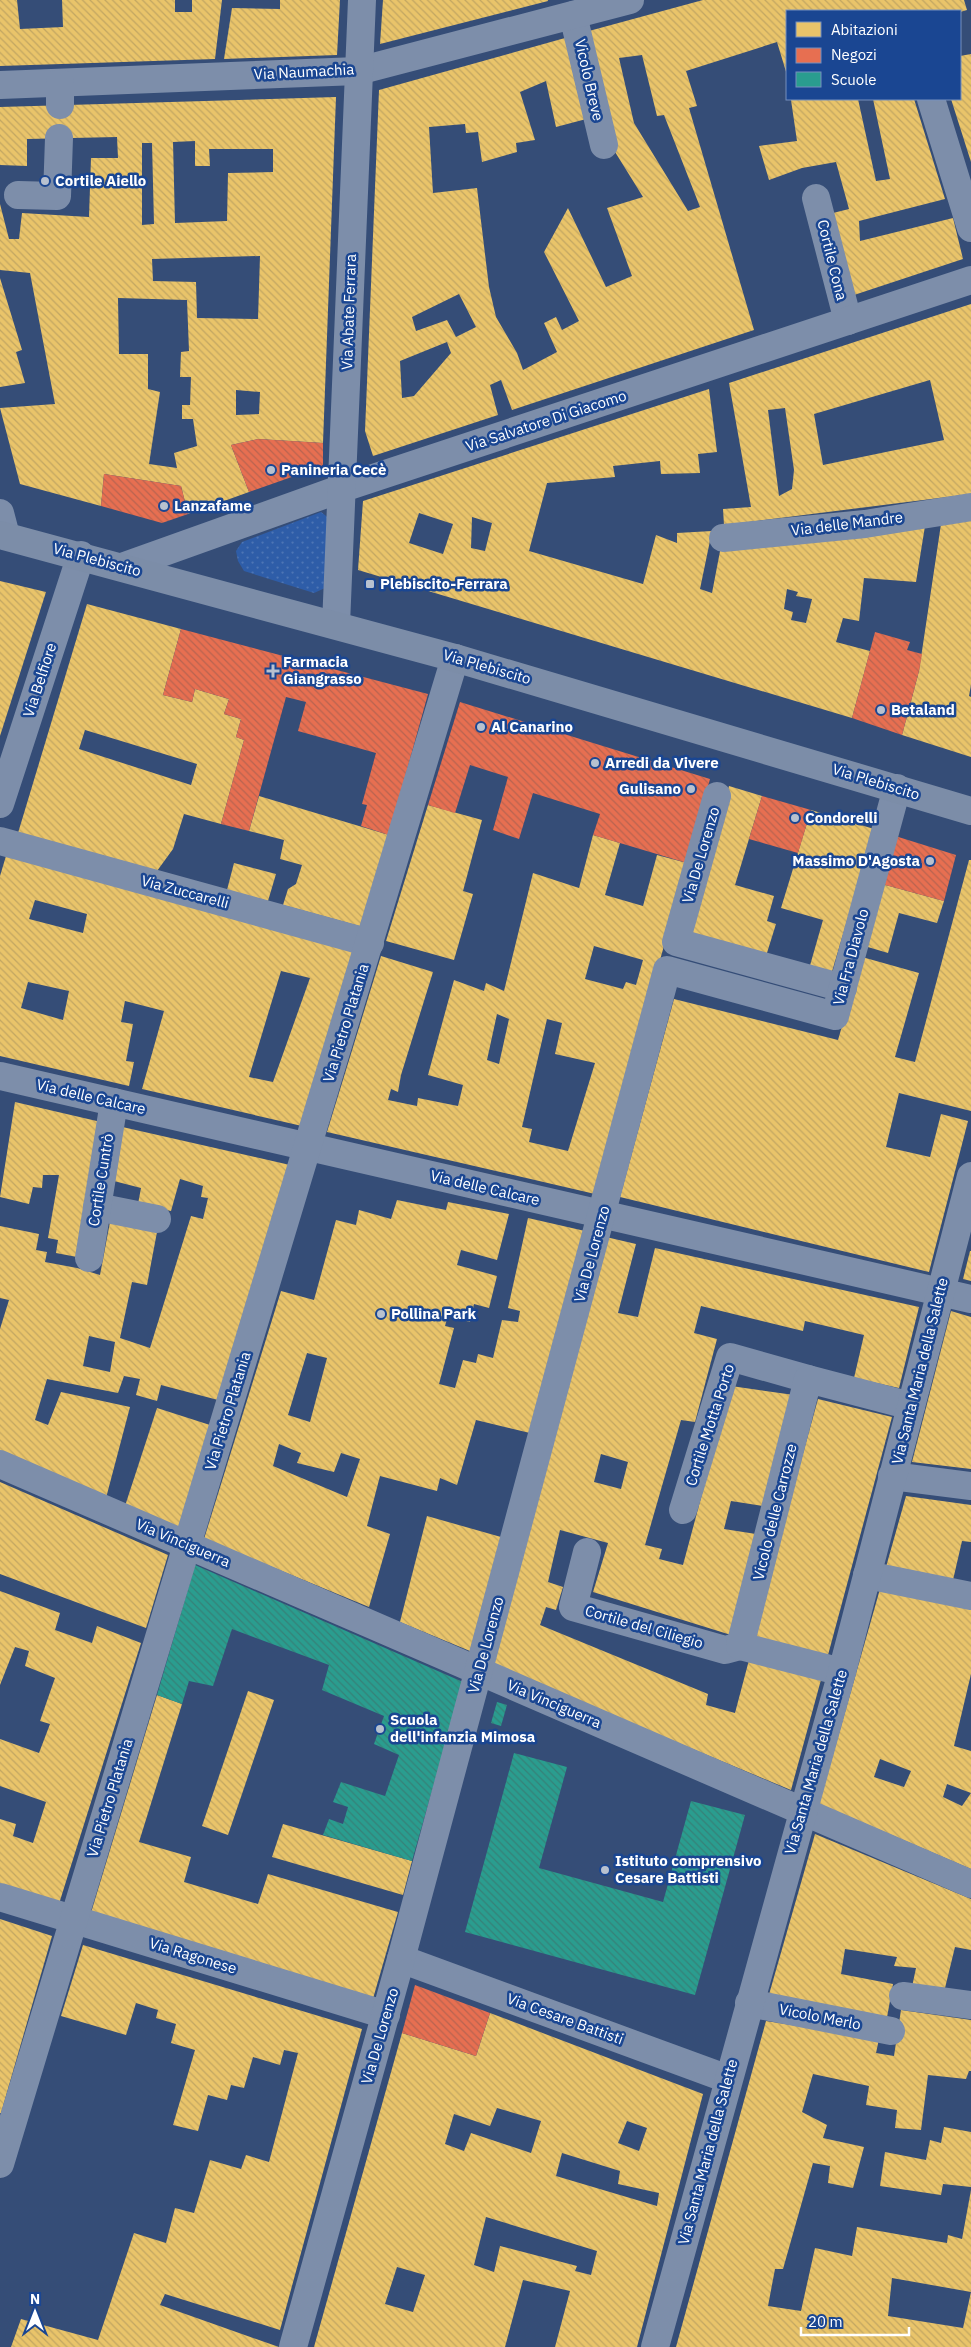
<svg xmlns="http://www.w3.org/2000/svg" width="971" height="2347" viewBox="0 0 971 2347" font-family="'IBM Plex Sans',sans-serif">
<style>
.garden{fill:url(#garden-dots)}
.homes{fill:url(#homes-back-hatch);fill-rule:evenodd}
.shops{fill:url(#shops-back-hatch)}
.schools{fill:url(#schools-back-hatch)}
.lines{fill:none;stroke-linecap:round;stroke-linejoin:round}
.minor{stroke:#7d8eaa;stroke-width:28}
.major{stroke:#7c8da8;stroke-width:28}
.poi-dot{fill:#b8c1cf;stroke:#1a4692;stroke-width:2}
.labels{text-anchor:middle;stroke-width:5;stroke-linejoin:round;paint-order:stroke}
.street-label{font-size:15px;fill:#fff;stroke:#1a4692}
.poi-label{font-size:15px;font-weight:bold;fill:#fff;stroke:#1a4692;text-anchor:start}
</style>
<defs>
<pattern id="garden-dots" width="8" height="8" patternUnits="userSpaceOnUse" patternTransform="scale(1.25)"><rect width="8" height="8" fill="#2e5da8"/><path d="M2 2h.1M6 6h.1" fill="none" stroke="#4d75b5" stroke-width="1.8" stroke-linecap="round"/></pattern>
<pattern id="homes-back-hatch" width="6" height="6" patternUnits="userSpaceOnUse" patternTransform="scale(1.25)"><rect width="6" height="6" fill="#e9c46a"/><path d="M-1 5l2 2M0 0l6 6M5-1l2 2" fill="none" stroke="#c2a662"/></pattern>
<pattern id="shops-back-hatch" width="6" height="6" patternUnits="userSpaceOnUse" patternTransform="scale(1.25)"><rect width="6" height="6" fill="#e76f51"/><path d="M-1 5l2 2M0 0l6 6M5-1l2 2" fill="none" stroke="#b86450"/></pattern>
<pattern id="schools-back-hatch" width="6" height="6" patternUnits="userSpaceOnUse" patternTransform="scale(1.25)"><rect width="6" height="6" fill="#2a9d8f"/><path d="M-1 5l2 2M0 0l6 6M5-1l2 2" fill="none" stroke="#368178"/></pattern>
</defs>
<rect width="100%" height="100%" fill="#354d77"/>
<path class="garden" d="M 321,512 L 330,519 L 325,588 L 314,593 L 244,571 L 238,561 L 236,551 L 242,542 Z"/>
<g class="homes">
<path d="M 0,0 L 17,0 L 20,29 L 63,27 L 62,0 L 175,0 L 175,12 L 192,12 L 192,0 L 222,0 L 215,59 L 0,66 Z"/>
<path d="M 280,0 L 340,0 L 337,55 L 224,59 L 232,8 L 280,9 Z"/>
<path d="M 383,0 L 548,0 L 548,1 L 380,44 Z"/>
<path d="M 703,0 L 964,0 L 967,10 L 960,12 L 787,11 L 787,75 L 777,42 L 686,71 L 697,106 L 689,108 L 754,330 L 512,410 L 501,380 L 490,385 L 498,415 L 373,456 L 365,431 L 379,90 L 565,38 L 577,90 L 584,90 L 590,118 L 556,127 L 546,81 L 520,92 L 535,140 L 516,143 L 517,152 L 482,162 L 478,132 L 466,133 L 465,124 L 429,127 L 433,193 L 477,188 L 489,287 L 496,317 L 517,353 L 523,370 L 557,352 L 544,323 L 556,317 L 562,330 L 579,321 L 544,252 L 568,208 L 606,287 L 632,276 L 607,208 L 643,197 L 607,139 L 589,31 ZM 642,55 L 657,116 L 664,115 L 700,207 L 688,211 L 634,123 L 619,58 ZM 459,294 L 476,327 L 456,337 L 447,320 L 416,331 L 412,317 ZM 447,342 L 451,353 L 414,396 L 402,398 L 400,361 Z"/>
<path d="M 971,54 L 971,162 L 951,99 L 960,99 L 960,56 Z"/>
<path d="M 336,97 L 323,443 L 258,439 L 231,445 L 249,492 L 188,514 L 181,486 L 104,474 L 101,506 L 20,484 L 0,408 L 55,404 L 30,273 L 0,270 L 0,204 L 9,239 L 19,239 L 22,213 L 89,217 L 91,158 L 118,158 L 117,137 L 27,139 L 27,166 L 0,165 L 0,107 ZM 195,141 L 195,166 L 210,166 L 209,149 L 273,149 L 273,172 L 228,173 L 227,221 L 175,223 L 173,142 ZM 142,143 L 152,143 L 154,224 L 142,225 ZM 260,256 L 258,319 L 197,318 L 196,282 L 153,281 L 152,259 ZM 118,298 L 187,300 L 189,351 L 181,352 L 180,377 L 191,377 L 190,405 L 182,405 L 182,419 L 193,419 L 197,446 L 174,453 L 177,468 L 149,464 L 160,392 L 148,389 L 148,354 L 119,354 ZM 236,390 L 260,392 L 259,414 L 236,415 Z"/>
<path d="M 800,99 L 858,99 L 876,181 L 890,179 L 873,99 L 914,99 L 945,199 L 859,221 L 860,241 L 953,218 L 963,259 L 848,297 L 829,214 L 849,209 L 836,162 L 802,168 L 769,180 L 759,146 L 797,141 L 791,100 Z"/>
<path d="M 0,278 L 22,350 L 16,352 L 25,383 L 0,387 Z"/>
<path d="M 971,304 L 971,494 L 724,525 L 723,509 L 751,507 L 729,383 ZM 930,380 L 944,440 L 823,465 L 814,414 ZM 785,408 L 794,470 L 792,489 L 779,496 L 768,410 Z"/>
<path d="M 709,389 L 717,452 L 698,454 L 700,473 L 661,474 L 660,461 L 613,466 L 615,477 L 547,483 L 529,551 L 643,584 L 656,535 L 677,543 L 677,533 L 712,531 L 700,589 L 712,593 L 721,546 L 925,526 L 916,582 L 864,578 L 859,621 L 843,618 L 836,642 L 870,651 L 852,718 L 358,570 L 363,501 ZM 419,513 L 453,524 L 443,554 L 409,543 ZM 472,517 L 492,523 L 485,551 L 471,548 ZM 787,589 L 798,592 L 796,596 L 812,599 L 806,623 L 791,620 L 793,612 L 784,609 Z"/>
<path d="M 971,519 L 971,685 L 969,696 L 971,697 L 971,757 L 902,735 L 919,671 L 941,524 Z"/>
<path d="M 0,581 L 46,592 L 0,736 Z"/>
<path d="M 87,604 L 181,629 L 163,695 L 192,702 L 195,689 L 229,699 L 224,714 L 241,719 L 236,737 L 244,740 L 221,824 L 184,814 L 173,849 L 157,871 L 18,833 ZM 85,730 L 197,764 L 191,785 L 79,749 Z"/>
<path d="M 729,786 L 762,796 L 735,885 L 774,896 L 767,921 L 776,924 L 766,956 L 686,933 Z"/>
<path d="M 259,796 L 389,835 L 363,927 L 283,905 L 288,889 L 296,884 L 302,865 L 280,859 L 284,840 L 249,831 Z"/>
<path d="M 428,805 L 482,820 L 463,891 L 473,894 L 454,960 L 386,941 Z"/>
<path d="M 811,810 L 874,829 L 831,975 L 809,969 L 823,920 L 781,908 Z"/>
<path d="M 593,835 L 620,843 L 605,895 L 643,906 L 657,855 L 687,863 L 595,1194 L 327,1132 L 381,956 L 433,972 L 401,1075 L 398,1092 L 391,1089 L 388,1100 L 417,1106 L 418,1098 L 458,1106 L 463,1085 L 428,1075 L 454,980 L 484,991 L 486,983 L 504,991 L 533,873 L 579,888 ZM 594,946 L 643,960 L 636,985 L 626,982 L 623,989 L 585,979 ZM 497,1014 L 509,1019 L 499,1064 L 487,1060 ZM 547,1019 L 562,1023 L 555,1054 L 595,1063 L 568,1151 L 529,1142 L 532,1129 L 522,1127 Z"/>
<path d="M 6,856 L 354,951 L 302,1126 L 142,1089 L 164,1011 L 125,1001 L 121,1022 L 133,1024 L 126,1061 L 134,1062 L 129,1086 L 0,1056 L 0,876 ZM 35,900 L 87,914 L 83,933 L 29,919 ZM 281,971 L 310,978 L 273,1082 L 249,1077 ZM 28,982 L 69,991 L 63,1020 L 21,1008 Z"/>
<path d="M 969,860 L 971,860 L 971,1111 L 899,1093 L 886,1147 L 930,1157 L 941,1114 L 968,1121 L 929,1272 L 620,1197 L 674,999 L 838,1040 L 862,957 L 919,973 L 895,1057 L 915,1062 Z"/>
<path d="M 234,863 L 276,874 L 268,901 L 227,890 Z"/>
<path d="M 878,883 L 944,901 L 937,923 L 899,913 L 888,953 L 861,945 Z"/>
<path d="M 15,1102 L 101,1122 L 77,1257 L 56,1253 L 58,1240 L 48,1238 L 59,1175 L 43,1175 L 42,1188 L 33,1187 L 29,1204 L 0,1197 Z"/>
<path d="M 118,1126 L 290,1165 L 218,1400 L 161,1385 L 157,1401 L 136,1395 L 140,1379 L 124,1376 L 118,1393 L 47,1379 L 35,1420 L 48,1425 L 61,1392 L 130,1407 L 106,1498 L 0,1452 L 0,1329 L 9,1300 L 0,1298 L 0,1226 L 39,1234 L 36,1250 L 47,1252 L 45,1262 L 77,1268 L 100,1275 L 110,1222 L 157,1232 L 147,1285 L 132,1282 L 120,1338 L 150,1348 L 191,1216 L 203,1219 L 208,1198 L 201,1197 L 203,1186 L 180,1179 L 171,1211 L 138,1204 L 141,1188 L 110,1180 ZM 89,1336 L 115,1342 L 110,1372 L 83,1366 Z"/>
<path d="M 397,1200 L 446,1210 L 448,1202 L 509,1214 L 497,1260 L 461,1250 L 457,1265 L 497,1276 L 489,1308 L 474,1304 L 470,1322 L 448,1316 L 445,1326 L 454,1328 L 439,1384 L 455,1388 L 463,1360 L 476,1363 L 478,1354 L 493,1358 L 502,1320 L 518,1322 L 520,1311 L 508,1308 L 528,1218 L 585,1231 L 530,1433 L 476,1420 L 457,1485 L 440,1478 L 437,1491 L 380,1476 L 367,1526 L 390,1534 L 369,1607 L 204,1539 L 281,1291 L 314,1300 L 336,1220 L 356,1225 L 359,1210 L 391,1219 ZM 307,1353 L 327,1358 L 310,1422 L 288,1415 ZM 279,1444 L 301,1453 L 297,1463 L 334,1472 L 341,1453 L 360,1459 L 347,1497 L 273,1466 Z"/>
<path d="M 606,1237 L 636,1244 L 618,1313 L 638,1317 L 655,1248 L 919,1307 L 899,1388 L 854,1378 L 864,1335 L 805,1321 L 803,1331 L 701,1306 L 694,1333 L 717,1339 L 695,1422 L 681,1420 L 645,1545 L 662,1549 L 659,1559 L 683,1565 L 731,1386 L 794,1395 L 763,1506 L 731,1501 L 724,1529 L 756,1534 L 731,1635 L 593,1592 L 608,1543 L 560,1530 L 548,1582 L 563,1587 L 556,1610 L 546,1607 L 540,1625 L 708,1694 L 706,1705 L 735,1713 L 749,1660 L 822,1676 L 791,1790 L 491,1665 ZM 601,1454 L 628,1462 L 621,1489 L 594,1482 Z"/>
<path d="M 970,1251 L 971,1251 L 971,1281 L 963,1279 Z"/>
<path d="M 951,1311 L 971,1317 L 971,1469 L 912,1462 Z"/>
<path d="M 818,1399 L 892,1417 L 828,1655 L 753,1636 Z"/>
<path d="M 157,1408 L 210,1425 L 179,1529 L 125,1506 Z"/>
<path d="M 0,1482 L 168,1555 L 146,1628 L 0,1574 Z"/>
<path d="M 906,1496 L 971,1505 L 971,1542 L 962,1541 L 953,1580 L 886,1567 Z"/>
<path d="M 427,1516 L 501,1537 L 470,1651 L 400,1622 Z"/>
<path d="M 880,1589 L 971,1609 L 971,1674 L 954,1746 L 971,1751 L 971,1793 L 947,1784 L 943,1797 L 962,1806 L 971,1793 L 971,1869 L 819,1804 ZM 880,1759 L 911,1771 L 904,1787 L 874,1777 Z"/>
<path d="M 0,1591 L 60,1613 L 55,1630 L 92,1643 L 97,1626 L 141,1643 L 58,1907 L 0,1889 L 0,1819 L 16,1824 L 13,1836 L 33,1843 L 46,1802 L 0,1786 L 0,1739 L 39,1753 L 50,1724 L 40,1721 L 55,1678 L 25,1666 L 29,1651 L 15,1647 L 0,1685 Z"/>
<path d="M 248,1691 L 274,1700 L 228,1835 L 202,1826 Z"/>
<path d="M 157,1695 L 182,1704 L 139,1842 L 191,1857 L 184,1882 L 258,1904 L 268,1874 L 398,1912 L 372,2002 L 90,1916 Z"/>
<path d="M 283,1824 L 412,1861 L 403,1895 L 272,1857 Z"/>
<path d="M 815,1834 L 971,1899 L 971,1950 L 955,1947 L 945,1988 L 912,1987 L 916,1968 L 894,1966 L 897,1957 L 845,1949 L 841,1974 L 893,1984 L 886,2023 L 768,1998 Z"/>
<path d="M 0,1919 L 52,1936 L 1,2113 L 0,2113 Z"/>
<path d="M 83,1945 L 362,2029 L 280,2330 L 165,2294 L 160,2305 L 279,2347 L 11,2347 L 21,2319 L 98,2340 L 134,2233 L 166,2243 L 175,2208 L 194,2213 L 210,2160 L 241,2169 L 246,2155 L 269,2162 L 298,2053 L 284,2050 L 280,2065 L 253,2057 L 244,2088 L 231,2085 L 227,2100 L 208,2095 L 198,2131 L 173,2125 L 195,2050 L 171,2043 L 176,2024 L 156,2018 L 158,2010 L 136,2003 L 126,2035 L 61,2016 Z"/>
<path d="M 901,2010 L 971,2020 L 971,2071 L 969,2071 L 966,2079 L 928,2075 L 921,2130 L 895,2128 L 897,2110 L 866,2105 L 869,2086 L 813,2074 L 802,2112 L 827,2125 L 823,2138 L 864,2147 L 853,2188 L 828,2183 L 830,2166 L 813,2163 L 783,2269 L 775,2269 L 768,2306 L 801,2311 L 815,2248 L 852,2256 L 857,2227 L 947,2243 L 948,2235 L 962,2239 L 971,2190 L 971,2292 L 892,2278 L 888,2316 L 963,2328 L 971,2292 L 971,2347 L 676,2347 L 766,2021 L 879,2039 L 876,2053 L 894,2056 Z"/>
<path d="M 490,2013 L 703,2094 L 637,2347 L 555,2347 L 570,2291 L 523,2280 L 505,2347 L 314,2347 L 402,2033 L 476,2056 ZM 497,2108 L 541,2121 L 531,2153 L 471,2133 L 464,2151 L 445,2144 L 454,2114 L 490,2126 ZM 627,2121 L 647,2128 L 639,2151 L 618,2143 ZM 562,2153 L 620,2171 L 618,2184 L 659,2193 L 657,2206 L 556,2176 ZM 486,2217 L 597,2251 L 591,2275 L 575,2271 L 577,2266 L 500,2246 L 494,2272 L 474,2265 ZM 397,2267 L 425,2275 L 413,2312 L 385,2304 Z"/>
<path d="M 944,2127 L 971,2132 L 971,2187 L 943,2184 L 941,2195 L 880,2186 L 885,2152 L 926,2160 L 930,2140 L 941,2143 Z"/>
</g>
<g class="shops">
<path d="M 258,439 L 323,443 L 323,466 L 249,492 L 231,445 Z"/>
<path d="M 104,474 L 181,486 L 188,514 L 162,523 L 101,506 Z"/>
<path d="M 181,629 L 428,694 L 389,835 L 361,826 L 367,805 L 362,804 L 376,753 L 298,731 L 306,702 L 286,697 L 249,831 L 221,824 L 244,740 L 236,737 L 241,719 L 224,714 L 229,699 L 195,689 L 192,702 L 163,695 Z"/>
<path d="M 875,632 L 910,642 L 907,650 L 922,654 L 919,671 L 902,735 L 852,718 Z"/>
<path d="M 460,702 L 710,779 L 687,863 L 593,835 L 600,814 L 533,793 L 519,839 L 493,830 L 508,777 L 470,765 L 455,813 L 428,805 Z"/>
<path d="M 762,796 L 811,810 L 798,853 L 749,839 Z"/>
<path d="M 892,835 L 956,855 L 944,901 L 878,883 Z"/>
<path d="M 415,1985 L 490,2013 L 476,2056 L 402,2033 Z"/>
</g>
<g class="schools">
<path d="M 195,1565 L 463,1682 L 412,1861 L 323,1835 L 329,1819 L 343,1824 L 348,1807 L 333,1802 L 341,1782 L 385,1796 L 399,1755 L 374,1744 L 384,1716 L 322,1690 L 329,1665 L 232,1629 L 213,1686 L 189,1681 L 182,1704 L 157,1695 Z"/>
<path d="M 497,1702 L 507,1705 L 501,1726 L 491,1723 Z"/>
<path d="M 514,1753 L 567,1767 L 539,1868 L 663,1902 L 691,1801 L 745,1815 L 695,1995 L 465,1932 Z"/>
</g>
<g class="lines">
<g class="minor">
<path d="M 573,15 L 604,145"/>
<path d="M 0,85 L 358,71 L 630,0"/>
<path d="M 931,99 L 971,228"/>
<path d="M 60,105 L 60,83"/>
<path d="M 18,195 L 57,196 L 59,138"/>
<path d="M 816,198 L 848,321"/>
<path d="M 0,513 L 6,536"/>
<path d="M 723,538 L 865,524 L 971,507"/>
<path d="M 122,567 L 343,488 L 971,280"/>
<path d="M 336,625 L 362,0"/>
<path d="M 717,796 L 676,942 L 843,988"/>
<path d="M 0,804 L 81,555"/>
<path d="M 0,841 L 370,943"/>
<path d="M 0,1076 L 971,1299"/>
<path d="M 97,1207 L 157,1219"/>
<path d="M 89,1258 L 114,1102"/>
<path d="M 0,1464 L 971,1884"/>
<path d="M 892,1476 L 971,1486"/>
<path d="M 683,1510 L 730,1357 L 808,1379"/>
<path d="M 587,1552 L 573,1607 L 725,1650 L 740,1646"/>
<path d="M 867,1575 L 971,1596"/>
<path d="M 842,1672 L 740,1646 L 808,1379 L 911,1406"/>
<path d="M 0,1897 L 386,2015"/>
<path d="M 401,1959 L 728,2079"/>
<path d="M 903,1996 L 971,2005"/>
<path d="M 749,2003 L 891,2031"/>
<path d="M 0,2164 L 455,658"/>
<path d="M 293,2347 L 401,1959 L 667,970 L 835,1016 L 897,788"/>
<path d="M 655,2347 L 842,1672 L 971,1176"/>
</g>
<path class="major" d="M 0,535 L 455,658 L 971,811"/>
</g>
<g class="poi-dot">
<circle cx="45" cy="181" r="5"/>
<circle cx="271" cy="470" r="5"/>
<circle cx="164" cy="506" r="5"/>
<rect x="365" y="579" width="10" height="10" rx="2.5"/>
<path d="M270.5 663.5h5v5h5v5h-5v5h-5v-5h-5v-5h5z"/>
<circle cx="881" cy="710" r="5"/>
<circle cx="481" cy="727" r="5"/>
<circle cx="595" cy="763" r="5"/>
<circle cx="691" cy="789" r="5"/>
<circle cx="795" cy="818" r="5"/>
<circle cx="930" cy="861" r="5"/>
<circle cx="381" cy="1314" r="5"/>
<circle cx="380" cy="1729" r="5"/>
<circle cx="605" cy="1870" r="5"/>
</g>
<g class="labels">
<g class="street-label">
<text transform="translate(304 72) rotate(-3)" y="5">Via Naumachia</text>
<text transform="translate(589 80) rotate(77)" y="5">Vicolo Breve</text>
<text transform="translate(832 260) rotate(76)" y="5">Cortile Cona</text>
<text transform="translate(349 312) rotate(-88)" y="5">Via Abate Ferrara</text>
<text transform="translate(546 421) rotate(-18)" y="5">Via Salvatore Di Giacomo</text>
<text transform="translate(847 524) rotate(-7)" y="5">Via delle Mandre</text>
<text transform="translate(97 560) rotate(15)" y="5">Via Plebiscito</text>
<text transform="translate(487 667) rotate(16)" y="5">Via Plebiscito</text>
<text transform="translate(40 680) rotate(-72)" y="5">Via Belfiore</text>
<text transform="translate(876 782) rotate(17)" y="5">Via Plebiscito</text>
<text transform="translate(701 855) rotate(-74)" y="5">Via De Lorenzo</text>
<text transform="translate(185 892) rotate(15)" y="5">Via Zuccarelli</text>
<text transform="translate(851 957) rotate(-75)" y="5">Via Fra Diavolo</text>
<text transform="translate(346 1023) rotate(-73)" y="5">Via Pietro Platania</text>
<text transform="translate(91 1097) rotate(13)" y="5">Via delle Calcare</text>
<text transform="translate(101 1180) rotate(-81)" y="5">Cortile Cuntrò</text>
<text transform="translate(485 1188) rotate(13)" y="5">Via delle Calcare</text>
<text transform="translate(592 1254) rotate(-75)" y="5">Via De Lorenzo</text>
<text transform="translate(920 1371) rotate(-76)" y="5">Via Santa Maria della Salette</text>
<text transform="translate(228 1411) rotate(-73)" y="5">Via Pietro Platania</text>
<text transform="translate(710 1425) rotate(-72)" y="5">Cortile Motta Porto</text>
<text transform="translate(775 1512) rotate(-76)" y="5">Vicolo delle Carrozze</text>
<text transform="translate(183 1543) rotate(23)" y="5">Via Vinciguerra</text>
<text transform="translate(644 1627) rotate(16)" y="5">Cortile del Ciliegio</text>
<text transform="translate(486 1645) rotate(-75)" y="5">Via De Lorenzo</text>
<text transform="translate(554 1704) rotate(23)" y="5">Via Vinciguerra</text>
<text transform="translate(816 1762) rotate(-74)" y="5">Via Santa Maria della Salette</text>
<text transform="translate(110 1798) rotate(-73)" y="5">Via Pietro Platania</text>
<text transform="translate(193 1956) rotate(17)" y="5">Via Ragonese</text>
<text transform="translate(820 2017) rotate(11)" y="5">Vicolo Merlo</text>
<text transform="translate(565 2019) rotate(20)" y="5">Via Cesare Battisti</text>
<text transform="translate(380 2036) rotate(-74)" y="5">Via De Lorenzo</text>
<text transform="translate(708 2152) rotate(-75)" y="5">Via Santa Maria della Salette</text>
</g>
<g class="poi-label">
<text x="55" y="186">Cortile Aiello</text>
<text x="281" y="475">Panineria Cecè</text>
<text x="174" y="511">Lanzafame</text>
<text x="380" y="589">Plebiscito-Ferrara</text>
<text x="283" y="667">Farmacia<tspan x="283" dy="17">Giangrasso</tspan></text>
<text x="891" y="715">Betaland</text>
<text x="491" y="732">Al Canarino</text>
<text x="605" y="768">Arredi da Vivere</text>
<text x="681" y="794" text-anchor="end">Gulisano</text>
<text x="805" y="823">Condorelli</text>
<text x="920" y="866" text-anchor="end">Massimo D'Agosta</text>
<text x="391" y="1319">Pollina Park</text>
<text x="390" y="1725">Scuola<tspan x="390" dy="17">dell'infanzia Mimosa</tspan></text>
<text x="615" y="1866">Istituto comprensivo<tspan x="615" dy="17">Cesare Battisti</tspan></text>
</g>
</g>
<rect x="786" y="10" width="175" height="90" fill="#1a4692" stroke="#7690be"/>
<rect x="796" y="22" width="25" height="15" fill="#e9c46a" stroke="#7690be"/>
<text x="831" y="35" font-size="15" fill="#ffffff">Abitazioni</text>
<rect x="796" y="48" width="25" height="15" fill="#e76f51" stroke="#7690be"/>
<text x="831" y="60" font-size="15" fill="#ffffff">Negozi</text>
<rect x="796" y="72" width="25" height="15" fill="#2a9d8f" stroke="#7690be"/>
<text x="831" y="85" font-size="15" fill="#ffffff">Scuole</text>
<g transform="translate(35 2312)" stroke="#1a4692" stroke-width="4" paint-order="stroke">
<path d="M0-4L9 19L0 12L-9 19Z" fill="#ffffff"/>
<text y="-8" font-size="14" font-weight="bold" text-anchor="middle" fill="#ffffff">N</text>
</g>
<path d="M801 2327v8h108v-8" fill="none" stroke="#ffffff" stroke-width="2.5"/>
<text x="808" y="2327" font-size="15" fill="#ffffff" stroke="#1a4692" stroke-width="4" paint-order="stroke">20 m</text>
</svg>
